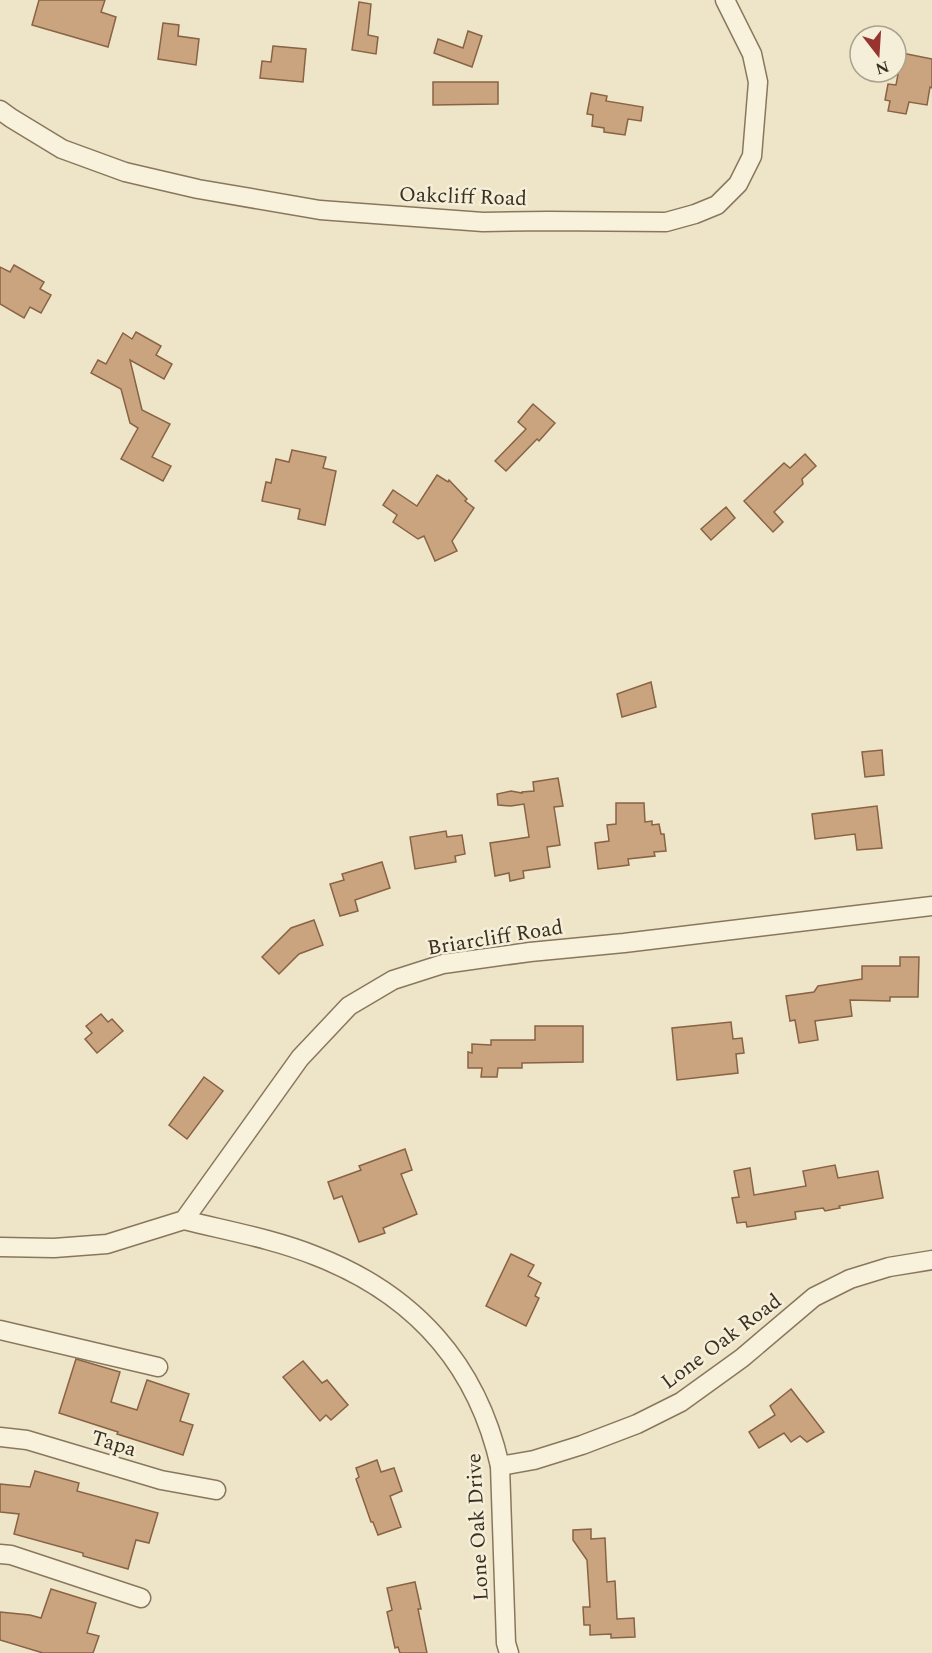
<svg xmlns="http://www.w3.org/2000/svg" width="932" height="1653" viewBox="0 0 932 1653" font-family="Spectral,serif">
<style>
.building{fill:#caa37f;stroke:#886344;stroke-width:1.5}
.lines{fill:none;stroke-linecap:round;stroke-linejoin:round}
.street-casing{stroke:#89775d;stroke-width:21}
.street{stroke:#f8f1dc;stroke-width:18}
.labels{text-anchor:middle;stroke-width:5;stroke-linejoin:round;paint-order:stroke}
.street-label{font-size:21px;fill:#3a2f21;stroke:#f5eed8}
</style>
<rect width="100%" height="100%" fill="#eee5c8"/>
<g class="building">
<path d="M 39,0 L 105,0 L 101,12 L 116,17 L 108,47 L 32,25 Z"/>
<path d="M 359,2 L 371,4 L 368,35 L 378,37 L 376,54 L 352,50 Z"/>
<path d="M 163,23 L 179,25 L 178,36 L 199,39 L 196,65 L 158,59 Z"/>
<path d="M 468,31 L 482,36 L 472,67 L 434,53 L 438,39 L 463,48 Z"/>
<path d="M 273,46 L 306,49 L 303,82 L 260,78 L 262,61 L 271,62 Z"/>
<path d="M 902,53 L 932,59 L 932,88 L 930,87 L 927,105 L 909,102 L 906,114 L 888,111 L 890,101 L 885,100 L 888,84 L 896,85 Z"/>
<path d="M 433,82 L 498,82 L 498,104 L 433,105 Z"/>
<path d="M 591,93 L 607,96 L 606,101 L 643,107 L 641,121 L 628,119 L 625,135 L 604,132 L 604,128 L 592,126 L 593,115 L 587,114 Z"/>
<path d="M 14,265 L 44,282 L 40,289 L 51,295 L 41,313 L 30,307 L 24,318 L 0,304 L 0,267 L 10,272 Z"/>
<path d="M 136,332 L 161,346 L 156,355 L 172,364 L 164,379 L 130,360 L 142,410 L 170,424 L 152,457 L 171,466 L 163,481 L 121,459 L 138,428 L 130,423 L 121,389 L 91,373 L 98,360 L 106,364 L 123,333 L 132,339 Z"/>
<path d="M 533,404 L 555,423 L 539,441 L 537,439 L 506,471 L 495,461 L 526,429 L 518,422 Z"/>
<path d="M 292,450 L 326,457 L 323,468 L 336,471 L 325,525 L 298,519 L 300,509 L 262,501 L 266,482 L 271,483 L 276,459 L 289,462 Z"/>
<path d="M 805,454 L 816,466 L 802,479 L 803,484 L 774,512 L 783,522 L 773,532 L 744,501 L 784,463 L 790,468 Z"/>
<path d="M 437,475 L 448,482 L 449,480 L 467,499 L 465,501 L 474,508 L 452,541 L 457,551 L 435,561 L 424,536 L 418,539 L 393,522 L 397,515 L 383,505 L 393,490 L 417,506 Z"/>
<path d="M 726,507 L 735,518 L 711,540 L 701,529 Z"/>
<path d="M 651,682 L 656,707 L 622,717 L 617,694 Z"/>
<path d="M 882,750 L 884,775 L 865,777 L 862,752 Z"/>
<path d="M 558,778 L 563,806 L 554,807 L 560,845 L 547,847 L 550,867 L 523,871 L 524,878 L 510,881 L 509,873 L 495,876 L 490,843 L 529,837 L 524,804 L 511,806 L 498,805 L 497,794 L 511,791 L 522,793 L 522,792 L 534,791 L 533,782 Z"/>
<path d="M 616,803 L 644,803 L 645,822 L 652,821 L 652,825 L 659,824 L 661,834 L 664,834 L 666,851 L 654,852 L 655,856 L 628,859 L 629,865 L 598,869 L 595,843 L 609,841 L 607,825 L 616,824 Z"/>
<path d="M 877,806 L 882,848 L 857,850 L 855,834 L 815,839 L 812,814 Z"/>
<path d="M 446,831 L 447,837 L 462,835 L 465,854 L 455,856 L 456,862 L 415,869 L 410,837 Z"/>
<path d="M 382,862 L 390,888 L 355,900 L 358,911 L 340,916 L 330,884 L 344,880 L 342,874 Z"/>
<path d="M 314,920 L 323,945 L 299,954 L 279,974 L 262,957 L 291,928 Z"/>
<path d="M 900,957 L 919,957 L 918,997 L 890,997 L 890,1001 L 850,1000 L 852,1016 L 815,1021 L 818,1040 L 799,1043 L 795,1020 L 790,1021 L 786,996 L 814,992 L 818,986 L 862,979 L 862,966 L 900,966 Z"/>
<path d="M 101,1014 L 108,1022 L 112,1019 L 123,1031 L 97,1053 L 85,1039 L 92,1033 L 86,1026 Z"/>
<path d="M 731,1022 L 733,1039 L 742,1038 L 744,1053 L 736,1054 L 738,1073 L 677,1080 L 672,1028 Z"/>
<path d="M 535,1026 L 583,1026 L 583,1062 L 522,1063 L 522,1068 L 498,1068 L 497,1077 L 481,1077 L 482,1068 L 468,1068 L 468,1052 L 472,1053 L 472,1044 L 491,1045 L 491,1040 L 535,1040 Z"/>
<path d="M 204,1077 L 223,1091 L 187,1139 L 169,1125 Z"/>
<path d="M 405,1149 L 412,1170 L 401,1174 L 417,1214 L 383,1228 L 385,1233 L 359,1242 L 342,1196 L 334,1199 L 328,1182 L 361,1170 L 359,1166 Z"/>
<path d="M 835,1165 L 838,1178 L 878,1171 L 883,1198 L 839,1206 L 840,1208 L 825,1211 L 823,1208 L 795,1212 L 796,1219 L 747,1227 L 746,1222 L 737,1223 L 732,1198 L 739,1197 L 734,1171 L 750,1168 L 754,1195 L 806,1186 L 803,1171 Z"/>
<path d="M 511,1254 L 534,1265 L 528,1276 L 541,1283 L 535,1296 L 539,1298 L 526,1326 L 486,1306 Z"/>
<path d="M 76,1359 L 120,1372 L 111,1402 L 137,1410 L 147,1380 L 189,1394 L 180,1421 L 193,1425 L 183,1455 L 117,1434 L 118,1432 L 59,1413 Z"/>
<path d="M 303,1361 L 322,1383 L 327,1380 L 348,1405 L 331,1420 L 326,1415 L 320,1421 L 283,1377 Z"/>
<path d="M 791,1389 L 824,1432 L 807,1442 L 800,1436 L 791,1442 L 784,1433 L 759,1448 L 749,1432 L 775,1415 L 770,1406 Z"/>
<path d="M 377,1460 L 381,1472 L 394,1468 L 402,1491 L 390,1496 L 401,1527 L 378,1535 L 373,1522 L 371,1522 L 356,1479 L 359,1477 L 356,1468 Z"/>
<path d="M 35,1471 L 79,1483 L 77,1491 L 158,1513 L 149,1543 L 136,1540 L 128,1569 L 83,1556 L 83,1553 L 14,1534 L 19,1514 L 0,1512 L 0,1484 L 30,1487 Z"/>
<path d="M 591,1529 L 591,1539 L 605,1538 L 607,1582 L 615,1581 L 617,1619 L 634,1618 L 635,1637 L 611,1638 L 611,1634 L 590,1635 L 590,1625 L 584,1625 L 583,1607 L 590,1607 L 587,1560 L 573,1540 L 573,1530 Z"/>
<path d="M 415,1582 L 421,1609 L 418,1609 L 427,1653 L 400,1653 L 398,1647 L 395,1648 L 387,1612 L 392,1610 L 387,1588 Z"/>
<path d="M 51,1589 L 96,1603 L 87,1633 L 99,1636 L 93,1653 L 43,1653 L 0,1640 L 0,1612 L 30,1615 L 41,1618 Z"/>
</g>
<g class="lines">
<defs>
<g id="street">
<path d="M 0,110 L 11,118 L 62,149 L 125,172 L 198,189 L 320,210 L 483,222 L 548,221 L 666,222 L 695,214 L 717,205 L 738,184 L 752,156 L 758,82 L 752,54 L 725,0"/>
<path d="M 184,1220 C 228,1231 274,1239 316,1256 C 414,1294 477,1364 500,1466 L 506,1643 L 509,1653"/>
<path d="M 0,1247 L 54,1248 L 107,1244 L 184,1220 L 300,1058 L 349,1006 L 393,980 L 443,964 L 530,952 L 624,943 L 932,906"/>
<path d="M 0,1330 L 158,1367"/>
<path d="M 0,1437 L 27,1440 L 161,1480 L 216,1490"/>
<path d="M 500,1466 L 534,1460 L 582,1445 L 637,1424 L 681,1402 L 742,1358 L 814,1297 L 850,1279 L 889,1267 L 932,1260"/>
<path d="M 0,1554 L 11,1555 L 141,1598"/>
</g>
</defs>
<use href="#street" class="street-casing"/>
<use href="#street" class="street"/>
</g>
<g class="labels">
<g class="street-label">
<text transform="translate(463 196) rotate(2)" y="7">Oakcliff Road</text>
<text transform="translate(495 937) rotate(-9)" y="7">Briarcliff Road</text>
<text transform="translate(721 1341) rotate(-37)" y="7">Lone Oak Road</text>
<text transform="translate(114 1443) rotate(17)" y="7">Tapa</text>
<text transform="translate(477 1527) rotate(-93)" y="7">Lone Oak Drive</text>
</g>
</g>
<g transform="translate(878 54) rotate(163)"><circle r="28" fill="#f5eed8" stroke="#aaa28f" stroke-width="1.5"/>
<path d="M0-4.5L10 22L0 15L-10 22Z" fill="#97342f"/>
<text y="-9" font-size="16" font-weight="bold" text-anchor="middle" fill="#3a2f21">N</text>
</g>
</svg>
